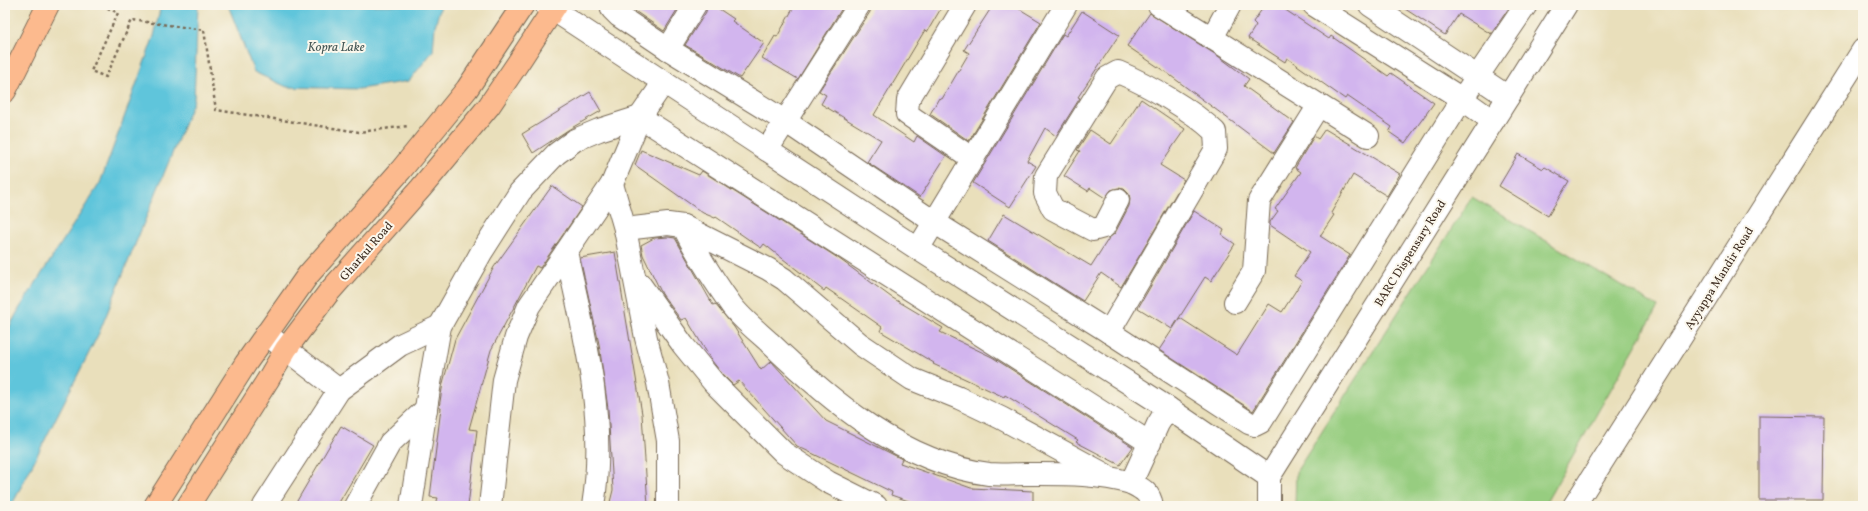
<svg xmlns="http://www.w3.org/2000/svg" width="1868" height="511" viewBox="0 0 1868 511" font-family="Vollkorn,serif">
<style>
.green{fill:#97cd80;stroke:#697c4f}
.water{fill:#5ec5db;stroke:#4c787c}
.building{fill:#d2b5ee}
.lines{fill:none;stroke-linecap:round;stroke-linejoin:round}
.street-casing{stroke:#786955;stroke-width:24}
.primary-casing{stroke:#786955;stroke-width:24}
.highway-casing{stroke:#786955;stroke-width:24}
.path{stroke:#786955;stroke-width:2.5;stroke-dasharray:3 3;stroke-linecap:butt}
.street{stroke:#fff;stroke-width:22}
.primary{stroke:#fcba8e;stroke-width:22}
.highway{stroke:#fcba8e;stroke-width:22}
.labels{text-anchor:middle;stroke-width:4;stroke-linejoin:round;paint-order:stroke}
.street-label{font-size:12px;fill:#3b2a1e;stroke:#fbf7ec}
.water-label{font-size:13px;font-style:italic;fill:#465857;stroke:#fbf7ec}
</style>
<rect width="100%" height="100%" fill="#fbf7ec"/>
<filter id="ink" filterUnits="userSpaceOnUse"><feTurbulence type="fractalNoise" baseFrequency=".025" numOctaves="2"/><feDisplacementMap in="SourceGraphic" scale="8" xChannelSelector="R" yChannelSelector="G"/><feConvolveMatrix kernelMatrix="1 2 1 2 8 2 1 2 1" color-interpolation-filters="sRGB"/></filter>
<filter id="wash" filterUnits="userSpaceOnUse"><feTurbulence type="fractalNoise" baseFrequency=".012" numOctaves="4" result="noise"/><feDisplacementMap in="SourceGraphic" scale="16" xChannelSelector="R" yChannelSelector="G"/><feGaussianBlur stdDeviation="0.9" result="paint"/><feColorMatrix in="noise" values="0 0 0 0 0 0 0 0 0 0 0 0 0 0 0 0 0 1.4 0 .05"/><feComposite in="paint" operator="in"/></filter>
<g filter="url(#wash)">
<rect width="100%" height="100%" fill="#e9dfbb"/>
<path class="green" d="M 1472,197 L 1658,307 L 1544,506 L 1295,506 L 1296,472 Z"/>
<g class="water">
<path d="M 161,5 L 198,5 L 194,100 L 99,333 L 16,497 L 11,506 L 5,506 L 5,335 L 19,309 L 100,183 L 154,36 Z"/>
<path d="M 228,5 L 441,5 L 435,26 L 433,51 L 409,81 L 359,89 L 287,87 L 254,72 Z"/>
</g>
<g id="blocks">
<g class="building">
<path d="M 626,5 L 680,5 L 664,31 Z"/>
<path d="M 707,5 L 713,5 L 734,19 L 732,21 L 764,43 L 740,78 L 685,45 L 706,12 Z"/>
<path d="M 795,5 L 844,5 L 798,79 L 762,58 L 775,36 L 777,37 Z"/>
<path d="M 871,5 L 943,5 L 927,32 L 925,30 L 874,115 L 914,142 L 917,136 L 946,156 L 920,197 L 867,162 L 881,140 L 821,104 L 826,95 L 819,91 L 870,12 Z"/>
<path d="M 993,5 L 1013,5 L 1041,22 L 969,141 L 930,114 L 939,98 L 942,99 L 969,53 L 964,50 Z"/>
<path d="M 1265,5 L 1278,5 L 1329,39 L 1331,36 L 1388,76 L 1391,73 L 1434,103 L 1405,143 L 1389,132 L 1392,127 L 1347,96 L 1345,99 L 1287,58 L 1285,62 L 1248,38 L 1256,25 L 1253,22 Z"/>
<path d="M 1399,5 L 1511,5 L 1491,34 L 1459,14 L 1445,35 Z"/>
<path d="M 1082,11 L 1119,35 L 1078,97 L 1080,98 L 1056,136 L 1045,128 L 1027,161 L 1036,166 L 1010,207 L 973,183 L 1063,34 L 1066,36 Z"/>
<path d="M 1150,13 L 1218,56 L 1249,79 L 1244,86 L 1294,122 L 1274,153 L 1167,73 L 1127,46 Z"/>
<path d="M 590,92 L 601,111 L 568,130 L 533,153 L 522,134 Z"/>
<path d="M 1141,99 L 1185,129 L 1160,165 L 1184,180 L 1121,287 L 1101,273 L 1083,301 L 988,241 L 1004,214 L 1091,266 L 1109,238 L 1115,233 L 1129,206 L 1130,199 L 1129,194 L 1124,189 L 1118,188 L 1111,190 L 1105,198 L 1090,188 L 1088,191 L 1064,176 L 1080,151 L 1077,150 L 1090,130 L 1111,144 Z"/>
<path d="M 1325,129 L 1400,174 L 1387,196 L 1353,175 L 1331,213 L 1334,215 L 1320,236 L 1350,255 L 1253,411 L 1159,350 L 1180,318 L 1237,355 L 1269,304 L 1282,312 L 1302,281 L 1294,276 L 1310,252 L 1270,225 L 1270,222 L 1278,211 L 1275,209 L 1301,172 L 1295,168 L 1314,136 L 1318,139 Z"/>
<path d="M 641,150 L 699,175 L 702,171 L 838,258 L 891,297 L 943,328 L 940,332 L 992,357 L 1133,447 L 1120,465 L 1076,442 L 1078,440 L 1005,395 L 1004,397 L 933,364 L 934,363 L 880,331 L 882,327 L 826,288 L 824,291 L 764,244 L 761,248 L 716,217 L 715,218 L 703,213 L 635,165 Z"/>
<path d="M 1518,154 L 1543,169 L 1545,167 L 1569,181 L 1548,216 L 1499,186 Z"/>
<path d="M 552,186 L 582,207 L 540,268 L 536,266 L 491,350 L 469,429 L 477,430 L 468,506 L 435,506 L 438,498 L 430,497 L 441,408 L 439,408 L 443,383 L 455,339 L 494,267 Z"/>
<path d="M 1194,211 L 1224,230 L 1222,235 L 1235,244 L 1211,281 L 1205,277 L 1172,329 L 1138,308 Z"/>
<path d="M 668,237 L 675,238 L 713,305 L 715,304 L 734,327 L 761,370 L 771,361 L 826,421 L 902,459 L 900,463 L 971,488 L 1033,491 L 1033,506 L 923,506 L 891,495 L 892,492 L 797,446 L 739,381 L 733,385 L 723,375 L 712,361 L 686,318 L 681,320 L 662,294 L 643,255 L 641,245 L 654,238 Z"/>
<path d="M 615,252 L 642,414 L 648,506 L 609,506 L 613,490 L 608,409 L 599,344 L 580,258 Z"/>
<path d="M 1759,416 L 1824,417 L 1823,500 L 1759,500 Z"/>
<path d="M 341,426 L 373,445 L 337,506 L 294,506 Z"/>
</g>
</g>
</g>
<g filter="url(#ink)">
<use href="#blocks" fill-opacity="0" stroke="#786955" stroke-width="1"/>
<g class="lines">
<defs>
<g id="street">
<path d="M 546,5 L 918,249 L 1168,408 L 1269,477"/>
<path d="M 613,5 L 612,9 L 619,16 L 668,49 L 785,121 L 934,222 L 1109,332 L 1249,423 L 1255,425 L 1261,422 L 1462,99 L 1526,5"/>
<path d="M 965,5 L 908,100 L 907,114 L 973,159"/>
<path d="M 1159,5 L 1212,38 L 1230,5"/>
<path d="M 1314,5 L 1462,99 L 1493,121"/>
<path d="M 1370,5 L 1508,97"/>
<path d="M 1212,38 L 1368,136"/>
<path d="M 668,49 L 695,5"/>
<path d="M 664,82 L 640,117 L 612,184 L 625,229 L 646,338 L 658,383 L 668,441 L 668,506"/>
<path d="M 640,117 L 1150,443"/>
<path d="M 767,150 L 859,5"/>
<path d="M 683,226 L 768,269 L 784,279 L 860,344 L 912,379 L 959,398 L 1001,418 L 1104,474"/>
<path d="M 625,229 L 668,224 L 683,226 C 697,254 714,281 732,306 C 742,319 757,331 769,342 C 829,400 903,463 989,474 C 1001,475 1014,474 1026,474 C 1061,474 1097,473 1131,483 L 1158,424 L 1168,408"/>
<path d="M 918,249 L 1066,5"/>
<path d="M 639,283 L 683,345 L 714,383 L 784,453 L 828,482 L 876,506"/>
<path d="M 1235,302 L 1254,271 L 1259,201 L 1319,105"/>
<path d="M 1109,332 L 1216,149 L 1215,132 C 1192,110 1147,84 1118,72 L 1107,78 L 1046,176 L 1045,193 L 1053,209 L 1093,230 L 1104,227 L 1118,200"/>
<path d="M 266,334 L 339,390"/>
<path d="M 1131,483 C 1142,489 1150,492 1152,506"/>
<path d="M 264,506 L 339,390 L 400,345 L 440,326"/>
<path d="M 355,506 L 390,443 L 426,409"/>
<path d="M 411,506 L 429,389 L 440,326 L 481,253 L 520,192 L 556,154 L 575,140 L 599,130 L 640,117"/>
<path d="M 490,506 L 504,380 L 516,337 L 529,306 L 566,252"/>
<path d="M 593,506 C 607,421 585,335 566,252 L 612,184"/>
<path d="M 1269,506 L 1269,477 L 1566,5"/>
<path d="M 1574,506 L 1863,50"/>
</g>
<g id="primary">
<path d="M 155,506 L 246,363 L 308,275 L 401,170 L 467,89 L 523,5"/>
<path d="M 188,506 L 269,378 L 286,349 L 329,292 L 421,188 L 489,106 L 518,63 L 556,5"/>
</g>
<path id="highway" d="M 5,91 L 48,5"/>
</defs>
<use href="#street" class="street-casing"/>
<use href="#primary" class="primary-casing"/>
<use href="#highway" class="highway-casing"/>
<path class="path" d="M 102,5 L 118,13 L 91,71 L 106,77 L 132,20 L 204,30 L 216,110 L 359,132 L 408,126"/>
<use href="#street" class="street"/>
<use href="#primary" class="primary"/>
<use href="#highway" class="highway"/>
</g>
</g>
<g class="labels">
<g class="street-label">
<text transform="translate(366 251) rotate(-49)" y="4">Gharkul Road</text>
<text transform="translate(1410 253) rotate(-58)" y="4">BARC Dispensary Road</text>
<text transform="translate(1719 278) rotate(-58)" y="4">Ayyappa Mandir Road</text>
</g>
<g class="water-label">
<text x="336" y="51">Kopra Lake</text>
</g>
</g>
<rect width="1868" height="511" fill="none" stroke="#fbf7ec" stroke-width="20"/>
</svg>
